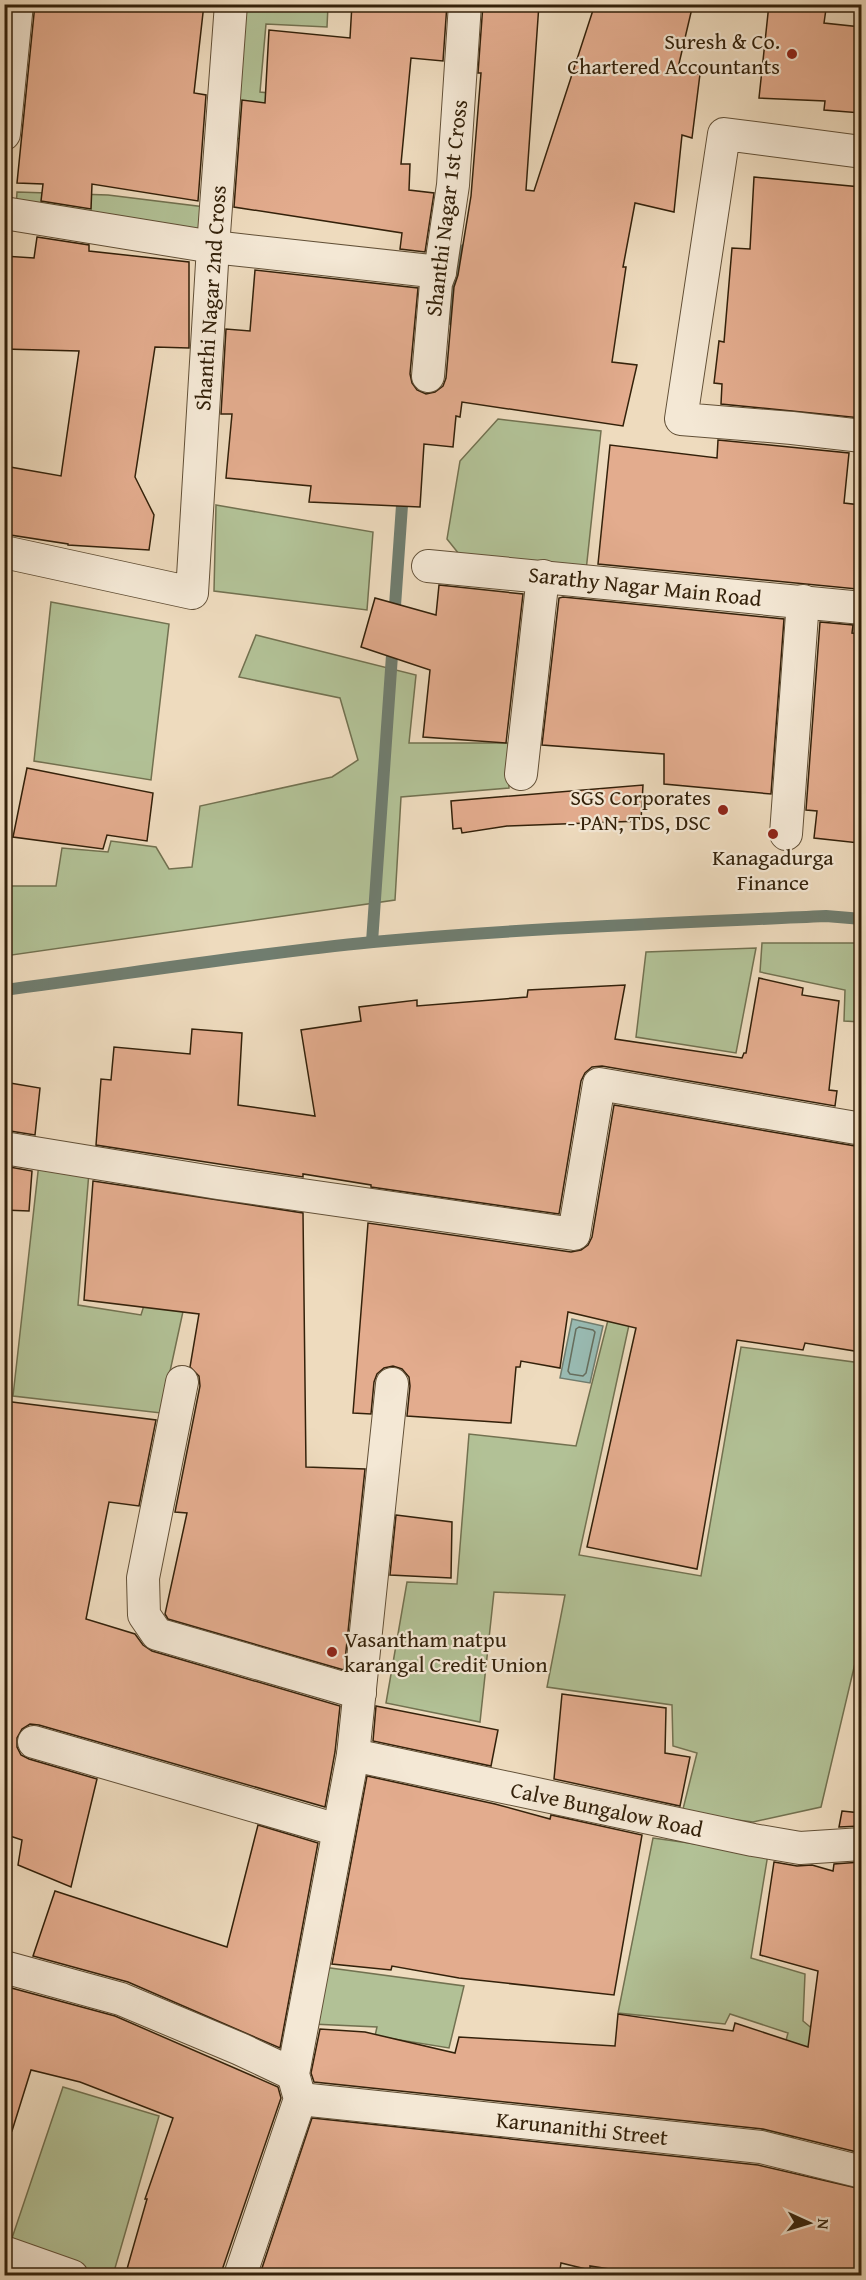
<svg xmlns="http://www.w3.org/2000/svg" width="866" height="2280" viewBox="0 0 866 2280" font-family="'Gentium Book Plus',serif">
<style>
.green{fill:#b2c196;stroke:#727150;stroke-width:1.5}
.water{fill:#99bbb3;stroke:#707d6f;stroke-width:1.5}
.lines{fill:none;stroke-linecap:round;stroke-linejoin:round}
.shore{stroke:#666e5e;stroke-width:1.5}
.stream{stroke:#707d6f;stroke-width:12}
.building{fill:#e3ac8e;stroke:#33210a;stroke-width:1.5}
.street-casing{stroke:#625037;stroke-width:34}
.street{stroke:#f4e8d5;stroke-width:32}
.poi-dot{fill:#8f2418;stroke:#f4e8d5;stroke-width:2}
.labels{text-anchor:middle;stroke-width:4.5;stroke-linejoin:round;paint-order:stroke}
.poi-label{font-size:22px;fill:#33210a;stroke:#f4e8d5;text-anchor:end}
.street-label{font-size:22px;fill:#33210a;stroke:#f4e8d5}
</style>
<rect width="100%" height="100%" fill="#eedbbe"/>
<filter id="stains"><feTurbulence type="fractalNoise" baseFrequency=".00333" numOctaves="4"/><feColorMatrix values="0 0 0 0 .2 0 0 0 0 .09 0 0 0 0 .02 0 0 0 .5 -.17"/></filter>
<radialGradient id="worn" r=".72"><stop offset=".6" stop-color="#630" stop-opacity="0"/><stop offset="1" stop-color="#630" stop-opacity=".3"/></radialGradient>
<g class="green">
<path d="M 301,4 L 328,6 L 327,27 L 266,24 L 260,92 L 319,98 L 316,143 L 229,138 L 235,5 Z"/>
<path d="M 17,192 L 108,195 L 205,207 L 204,237 L 16,208 Z"/>
<path d="M 498,419 L 601,431 L 586,571 L 463,559 L 447,539 L 460,461 Z"/>
<path d="M 216,505 L 373,532 L 367,610 L 214,591 Z"/>
<path d="M 51,602 L 169,624 L 151,780 L 34,761 Z"/>
<path d="M 256,635 L 416,675 L 409,743 L 508,743 L 509,788 L 401,797 L 395,900 L 5,956 L 4,886 L 56,886 L 62,848 L 108,852 L 111,841 L 156,847 L 169,869 L 192,867 L 200,806 L 332,777 L 358,760 L 340,698 L 239,677 Z"/>
<path d="M 762,943 L 861,943 L 861,1022 L 844,1021 L 845,990 L 760,972 Z"/>
<path d="M 756,948 L 736,1053 L 636,1037 L 646,952 Z"/>
<path d="M 39,1163 L 89,1172 L 78,1305 L 141,1315 L 150,1286 L 187,1293 L 161,1413 L 13,1396 Z"/>
<path d="M 609,1316 L 629,1325 L 579,1555 L 701,1576 L 741,1347 L 861,1363 L 861,1638 L 821,1807 L 753,1822 L 682,1813 L 697,1753 L 673,1746 L 672,1705 L 547,1687 L 565,1595 L 494,1592 L 480,1722 L 386,1703 L 407,1582 L 457,1584 L 469,1434 L 576,1446 Z"/>
<path d="M 653,1838 L 768,1854 L 751,1958 L 805,1974 L 803,2021 L 815,2031 L 791,2148 L 759,2141 L 788,2033 L 730,2014 L 725,2024 L 618,2013 Z"/>
<path d="M 323,1967 L 464,1986 L 449,2048 L 375,2036 L 377,2027 L 312,2024 Z"/>
<path d="M 63,2087 L 159,2116 L 113,2275 L 99,2275 L 10,2244 Z"/>
</g>
<path class="water" d="M 572,1319 L 603,1326 L 590,1383 L 560,1378 Z"/>
<g class="lines">
<path class="shore" d="M 579,1327 L 593,1330 L 595,1332 L 586,1373 L 583,1376 L 570,1374 L 568,1371 L 576,1329 Z"/>
<g class="stream">
<path d="M 446,320 L 464,250"/>
<path d="M 394,620 L 403,491"/>
<path d="M 372,942 L 393,641"/>
<path d="M 4,990 C 127,974 250,954 373,942 C 523,928 675,923 826,916 L 862,919"/>
</g>
</g>
<g class="building">
<path d="M 35,4 L 204,4 L 194,93 L 206,95 L 198,201 L 92,184 L 91,209 L 41,201 L 43,184 L 17,183 Z"/>
<path d="M 352,4 L 447,4 L 443,61 L 411,58 L 401,164 L 410,164 L 409,190 L 434,193 L 425,252 L 400,249 L 402,233 L 234,207 L 242,100 L 265,103 L 269,30 L 350,38 Z"/>
<path d="M 483,4 L 539,4 L 526,190 L 534,191 L 595,4 L 693,4 L 677,72 L 700,74 L 692,138 L 682,135 L 674,212 L 635,203 L 623,267 L 626,267 L 612,362 L 637,365 L 623,426 L 462,402 L 460,417 L 456,416 L 453,447 L 424,444 L 420,507 L 309,502 L 311,486 L 226,478 L 232,414 L 221,414 L 226,329 L 250,331 L 255,270 L 418,288 L 410,374 L 412,383 L 417,390 L 426,394 L 435,392 L 443,386 L 446,378 L 454,287 L 458,275 L 471,196 L 481,73 L 478,73 Z"/>
<path d="M 769,4 L 789,4 L 826,9 L 824,23 L 861,27 L 861,113 L 824,110 L 825,101 L 759,98 Z"/>
<path d="M 754,177 L 861,187 L 861,418 L 721,404 L 722,384 L 714,383 L 719,341 L 724,342 L 732,248 L 750,249 Z"/>
<path d="M 37,237 L 89,245 L 89,251 L 189,262 L 189,348 L 155,347 L 135,477 L 154,515 L 149,550 L 68,545 L 68,544 L 4,534 L 4,466 L 61,476 L 79,351 L 4,349 L 4,256 L 34,258 Z"/>
<path d="M 718,440 L 849,453 L 844,503 L 861,505 L 861,546 L 857,589 L 598,564 L 610,445 L 717,458 Z"/>
<path d="M 439,585 L 523,594 L 506,743 L 423,737 L 430,670 L 361,647 L 375,598 L 436,615 Z"/>
<path d="M 563,597 L 784,619 L 771,794 L 664,784 L 664,754 L 542,745 L 559,598 Z"/>
<path d="M 820,622 L 853,625 L 852,633 L 861,634 L 861,817 L 860,816 L 859,843 L 814,838 L 817,811 L 806,810 Z"/>
<path d="M 27,768 L 153,793 L 147,841 L 107,835 L 103,849 L 13,837 Z"/>
<path d="M 643,785 L 641,821 L 507,826 L 462,833 L 461,828 L 453,829 L 451,801 Z"/>
<path d="M 759,978 L 803,988 L 802,995 L 839,1001 L 829,1090 L 837,1091 L 835,1106 L 602,1066 L 592,1067 L 585,1073 L 581,1081 L 559,1214 L 371,1187 L 371,1185 L 303,1174 L 303,1177 L 96,1145 L 101,1079 L 111,1080 L 114,1047 L 190,1054 L 192,1029 L 242,1033 L 238,1105 L 315,1116 L 301,1030 L 361,1021 L 359,1007 L 417,1000 L 417,1006 L 527,997 L 528,990 L 625,985 L 615,1039 L 742,1058 L 744,1053 L 746,1053 Z"/>
<path d="M 4,1082 L 40,1088 L 35,1135 L 4,1130 Z"/>
<path d="M 614,1105 L 861,1147 L 861,1352 L 805,1343 L 803,1350 L 737,1340 L 697,1569 L 587,1547 L 636,1328 L 568,1312 L 560,1368 L 521,1361 L 520,1367 L 516,1367 L 511,1423 L 407,1416 L 410,1386 L 409,1377 L 402,1369 L 393,1366 L 384,1368 L 377,1374 L 374,1382 L 371,1414 L 353,1413 L 368,1223 L 571,1252 L 581,1250 L 588,1245 L 592,1237 Z"/>
<path d="M 4,1166 L 32,1171 L 29,1211 L 4,1210 Z"/>
<path d="M 93,1181 L 303,1213 L 306,1467 L 365,1469 L 344,1670 L 168,1619 L 165,1614 L 187,1513 L 175,1512 L 200,1386 L 199,1376 L 190,1367 L 199,1314 L 84,1300 Z"/>
<path d="M 4,1401 L 156,1420 L 139,1506 L 109,1502 L 86,1619 L 135,1634 L 143,1645 L 152,1651 L 340,1706 L 335,1752 L 325,1807 L 39,1725 L 30,1724 L 22,1729 L 17,1738 L 17,1747 L 21,1755 L 29,1759 L 97,1779 L 71,1887 L 18,1865 L 22,1840 L 4,1834 Z"/>
<path d="M 396,1515 L 452,1522 L 451,1578 L 390,1575 Z"/>
<path d="M 562,1694 L 666,1708 L 665,1753 L 690,1757 L 680,1806 L 554,1779 Z"/>
<path d="M 376,1706 L 498,1730 L 491,1766 L 373,1741 Z"/>
<path d="M 367,1776 L 495,1804 L 550,1819 L 551,1815 L 642,1835 L 614,1995 L 459,1978 L 392,1966 L 391,1970 L 332,1964 Z"/>
<path d="M 842,1811 L 861,1813 L 861,1826 L 839,1827 Z"/>
<path d="M 258,1825 L 318,1843 L 280,2048 L 128,1982 L 33,1956 L 55,1891 L 227,1947 Z"/>
<path d="M 774,1862 L 797,1866 L 812,1865 L 833,1871 L 834,1864 L 861,1862 L 861,2153 L 763,2129 L 314,2082 L 311,2073 L 320,2029 L 365,2032 L 455,2053 L 459,2037 L 615,2046 L 618,2014 L 733,2031 L 735,2023 L 808,2047 L 818,1971 L 760,1955 Z"/>
<path d="M 4,1986 L 115,2016 L 278,2087 L 281,2098 L 220,2276 L 125,2276 L 147,2199 L 145,2199 L 173,2118 L 80,2082 L 31,2070 L 12,2131 L 4,2130 Z"/>
<path d="M 312,2118 L 758,2165 L 861,2189 L 861,2276 L 653,2276 L 590,2266 L 590,2270 L 561,2263 L 559,2276 L 290,2276 L 261,2271 Z"/>
</g>
<g class="lines">
<defs>
<g id="street">
<path d="M 4,134 L 17,4"/>
<path d="M 862,152 L 724,134 L 681,419 L 792,428 L 862,436"/>
<path d="M 4,213 L 213,247 L 440,272"/>
<path d="M 428,376 L 436,283 L 440,272 L 453,185 L 465,4"/>
<path d="M 4,552 L 192,593 L 213,247 L 231,4"/>
<path d="M 428,566 L 862,608"/>
<path d="M 521,774 L 543,576"/>
<path d="M 786,834 L 803,601"/>
<path d="M 4,1148 L 218,1183 L 574,1234 L 599,1084 L 862,1129"/>
<path d="M 182,1382 L 143,1578 L 144,1615 L 157,1634 L 360,1693"/>
<path d="M 34,1742 L 338,1830"/>
<path d="M 353,1755 L 753,1840 L 800,1848 L 862,1844"/>
<path d="M 4,1967 L 121,1999 L 240,2049 L 293,2074"/>
<path d="M 300,2099 L 761,2147 L 862,2172"/>
<path d="M 4,2252 L 72,2276"/>
<path d="M 240,2276 L 300,2099 L 293,2074 L 353,1755 L 392,1384"/>
</g>
</defs>
<use href="#street" class="street-casing"/>
<use href="#street" class="street"/>
</g>
<g class="poi-dot">
<circle cx="792" cy="54" r="6"/>
<circle cx="723" cy="810" r="6"/>
<circle cx="773" cy="834" r="6"/>
<circle cx="332" cy="1652" r="6"/>
</g>
<g class="labels">
<g class="poi-label">
<text x="780" y="49">Suresh &amp; Co.<tspan x="780" dy="25">Chartered Accountants</tspan></text>
<text x="711" y="805">SGS Corporates<tspan x="711" dy="25">- PAN, TDS, DSC</tspan></text>
<text x="773" y="865" text-anchor="middle">Kanagadurga<tspan x="773" dy="25">Finance</tspan></text>
<text x="344" y="1647" text-anchor="start">Vasantham natpu<tspan x="344" dy="25">karangal Credit Union</tspan></text>
</g>
<g class="street-label">
<text transform="translate(446 208) rotate(-83)" y="8">Shanthi Nagar 1st Cross</text>
<text transform="translate(210 298) rotate(-86)" y="8">Shanthi Nagar 2nd Cross</text>
<text transform="translate(645 586) rotate(6)" y="8">Sarathy Nagar Main Road</text>
<text transform="translate(607 1809) rotate(12)" y="8">Calve Bungalow Road</text>
<text transform="translate(582 2128) rotate(6)" y="8">Karunanithi Street</text>
</g>
</g>
<rect width="866" height="2280" fill="none" stroke="#eedbbe" stroke-width="24"/>
<rect x="6" y="6" width="854" height="2268" fill="none" stroke="#33210a" stroke-width="3"/>
<rect x="12" y="12" width="842" height="2256" fill="none" stroke="#33210a" stroke-width="1.5"/>
<g transform="translate(809 2223) rotate(94)" stroke="#f4e8d5" stroke-width="4.5" paint-order="stroke">
<path d="M0-4.5L10 22L0 15L-10 22Z" fill="#33210a"/>
<text y="-9" font-size="16" font-weight="bold" text-anchor="middle" fill="#33210a">N</text>
</g>
<rect width="100%" height="100%" filter="url(#stains)"/>
<rect width="100%" height="100%" fill="url(#worn)"/>
</svg>
